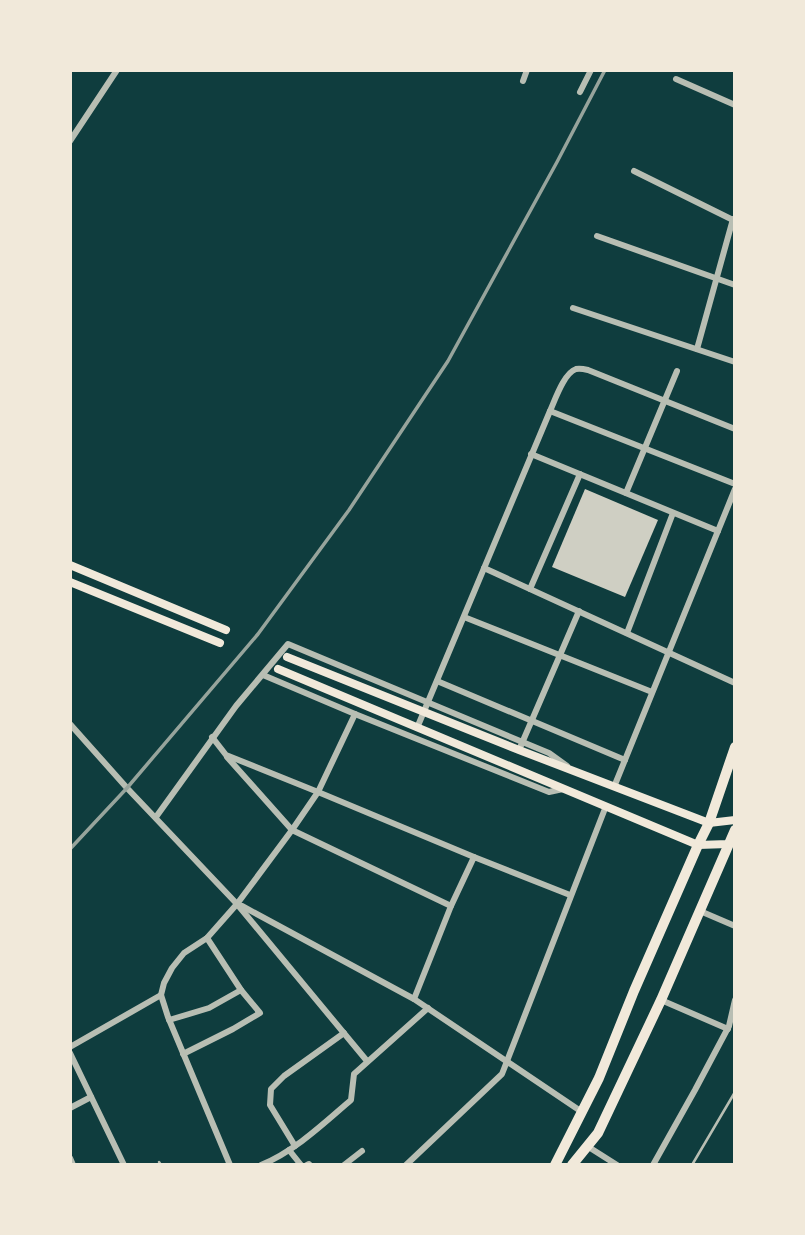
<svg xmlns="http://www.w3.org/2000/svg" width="805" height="1235" viewBox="0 0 805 1235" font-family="Overpass,sans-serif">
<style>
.building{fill:#cfcfc3}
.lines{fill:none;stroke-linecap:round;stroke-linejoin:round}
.service{stroke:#b8beb3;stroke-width:2.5}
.minor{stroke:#b8beb3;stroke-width:6}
.secondary{stroke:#f1e9da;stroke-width:8}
.primary{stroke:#f1e9da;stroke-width:10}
.rail{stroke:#97a49c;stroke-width:3.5}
</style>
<rect width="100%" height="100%" fill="#0f3d3e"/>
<path class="building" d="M 585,489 L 658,520 L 625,597 L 552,567 Z"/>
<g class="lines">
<g class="service">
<path d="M 159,1162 L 161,1165"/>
<path d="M 692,1165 L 735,1092"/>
</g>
<g class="minor">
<path d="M 676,79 L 735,105"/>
<path d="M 523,81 L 527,70"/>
<path d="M 580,92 L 591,70"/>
<path d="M 70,141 L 117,70"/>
<path d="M 634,171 L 735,221"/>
<path d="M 597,236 L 735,285"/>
<path d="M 573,308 L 735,362"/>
<path d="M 697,349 L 733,219"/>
<path d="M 550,411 L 735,484"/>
<path d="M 531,454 L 718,531"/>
<path d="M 626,493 L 677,371"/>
<path d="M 484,568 L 735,683"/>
<path d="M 530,589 L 580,474"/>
<path d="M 464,617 L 652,692"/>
<path d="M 627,633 L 673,513"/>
<path d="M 263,675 L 355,714 L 549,792 L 563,789"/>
<path d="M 437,681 L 625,760"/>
<path d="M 70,724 L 127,788 L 237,904 L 367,1061"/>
<path d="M 417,728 L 550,411 C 555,400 564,373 576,369 C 580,368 584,369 588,370 L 735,429"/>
<path d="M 212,737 L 226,755 L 318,792 L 474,857"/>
<path d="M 519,750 L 579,611"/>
<path d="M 227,757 L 292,830 L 451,906"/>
<path d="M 614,787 L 735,489"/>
<path d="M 156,817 L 236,706 L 288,644 L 549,753 L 567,766"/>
<path d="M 242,906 L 414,999 L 582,1112"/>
<path d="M 700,911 L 735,926"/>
<path d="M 414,999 L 451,906 L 474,857 L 570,895"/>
<path d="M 661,1000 L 728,1029"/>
<path d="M 169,1020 L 209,1008 L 241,990"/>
<path d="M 70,1047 L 161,995"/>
<path d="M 70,1053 L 124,1165"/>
<path d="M 183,1054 L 233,1029 L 260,1013 L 241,990 L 207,938"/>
<path d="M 70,1108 L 91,1097"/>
<path d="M 295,1146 L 270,1105 L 271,1089 L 284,1076 L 344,1033"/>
<path d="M 587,1146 L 617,1165"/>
<path d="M 289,1150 L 301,1165"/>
<path d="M 70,1158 L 73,1165"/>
<path d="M 230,1165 L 168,1017 L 161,995 L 164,983 L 172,968 L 184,953 L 207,938 L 237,904 L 292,830 L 318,792 L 355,714"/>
<path d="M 261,1165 C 295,1151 323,1124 351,1100 L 354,1074 L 428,1008"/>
<path d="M 307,1165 L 309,1164 L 310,1165"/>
<path d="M 344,1165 L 362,1151"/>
<path d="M 406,1165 L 502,1074 L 606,806"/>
<path d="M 653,1165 L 695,1090 L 729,1026 L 735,1000"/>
</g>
<g class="secondary">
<path d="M 70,565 L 226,630"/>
<path d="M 70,582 L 220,643"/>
<path d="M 287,657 L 519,750 L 709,823 L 735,820"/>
<path d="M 278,669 L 698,845 L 728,844 L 733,842"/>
</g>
<g class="primary">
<path d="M 555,1165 L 599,1078 L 634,991 L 698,845 L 709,823 L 735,747"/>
<path d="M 572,1165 L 598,1133 L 661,1000 L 735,830"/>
</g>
<path class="rail" d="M 70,849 L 127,788 L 258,634 L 349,510 L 448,361 L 557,162 L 605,70"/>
</g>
<rect width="805" height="1235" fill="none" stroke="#f1e9da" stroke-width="144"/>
</svg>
